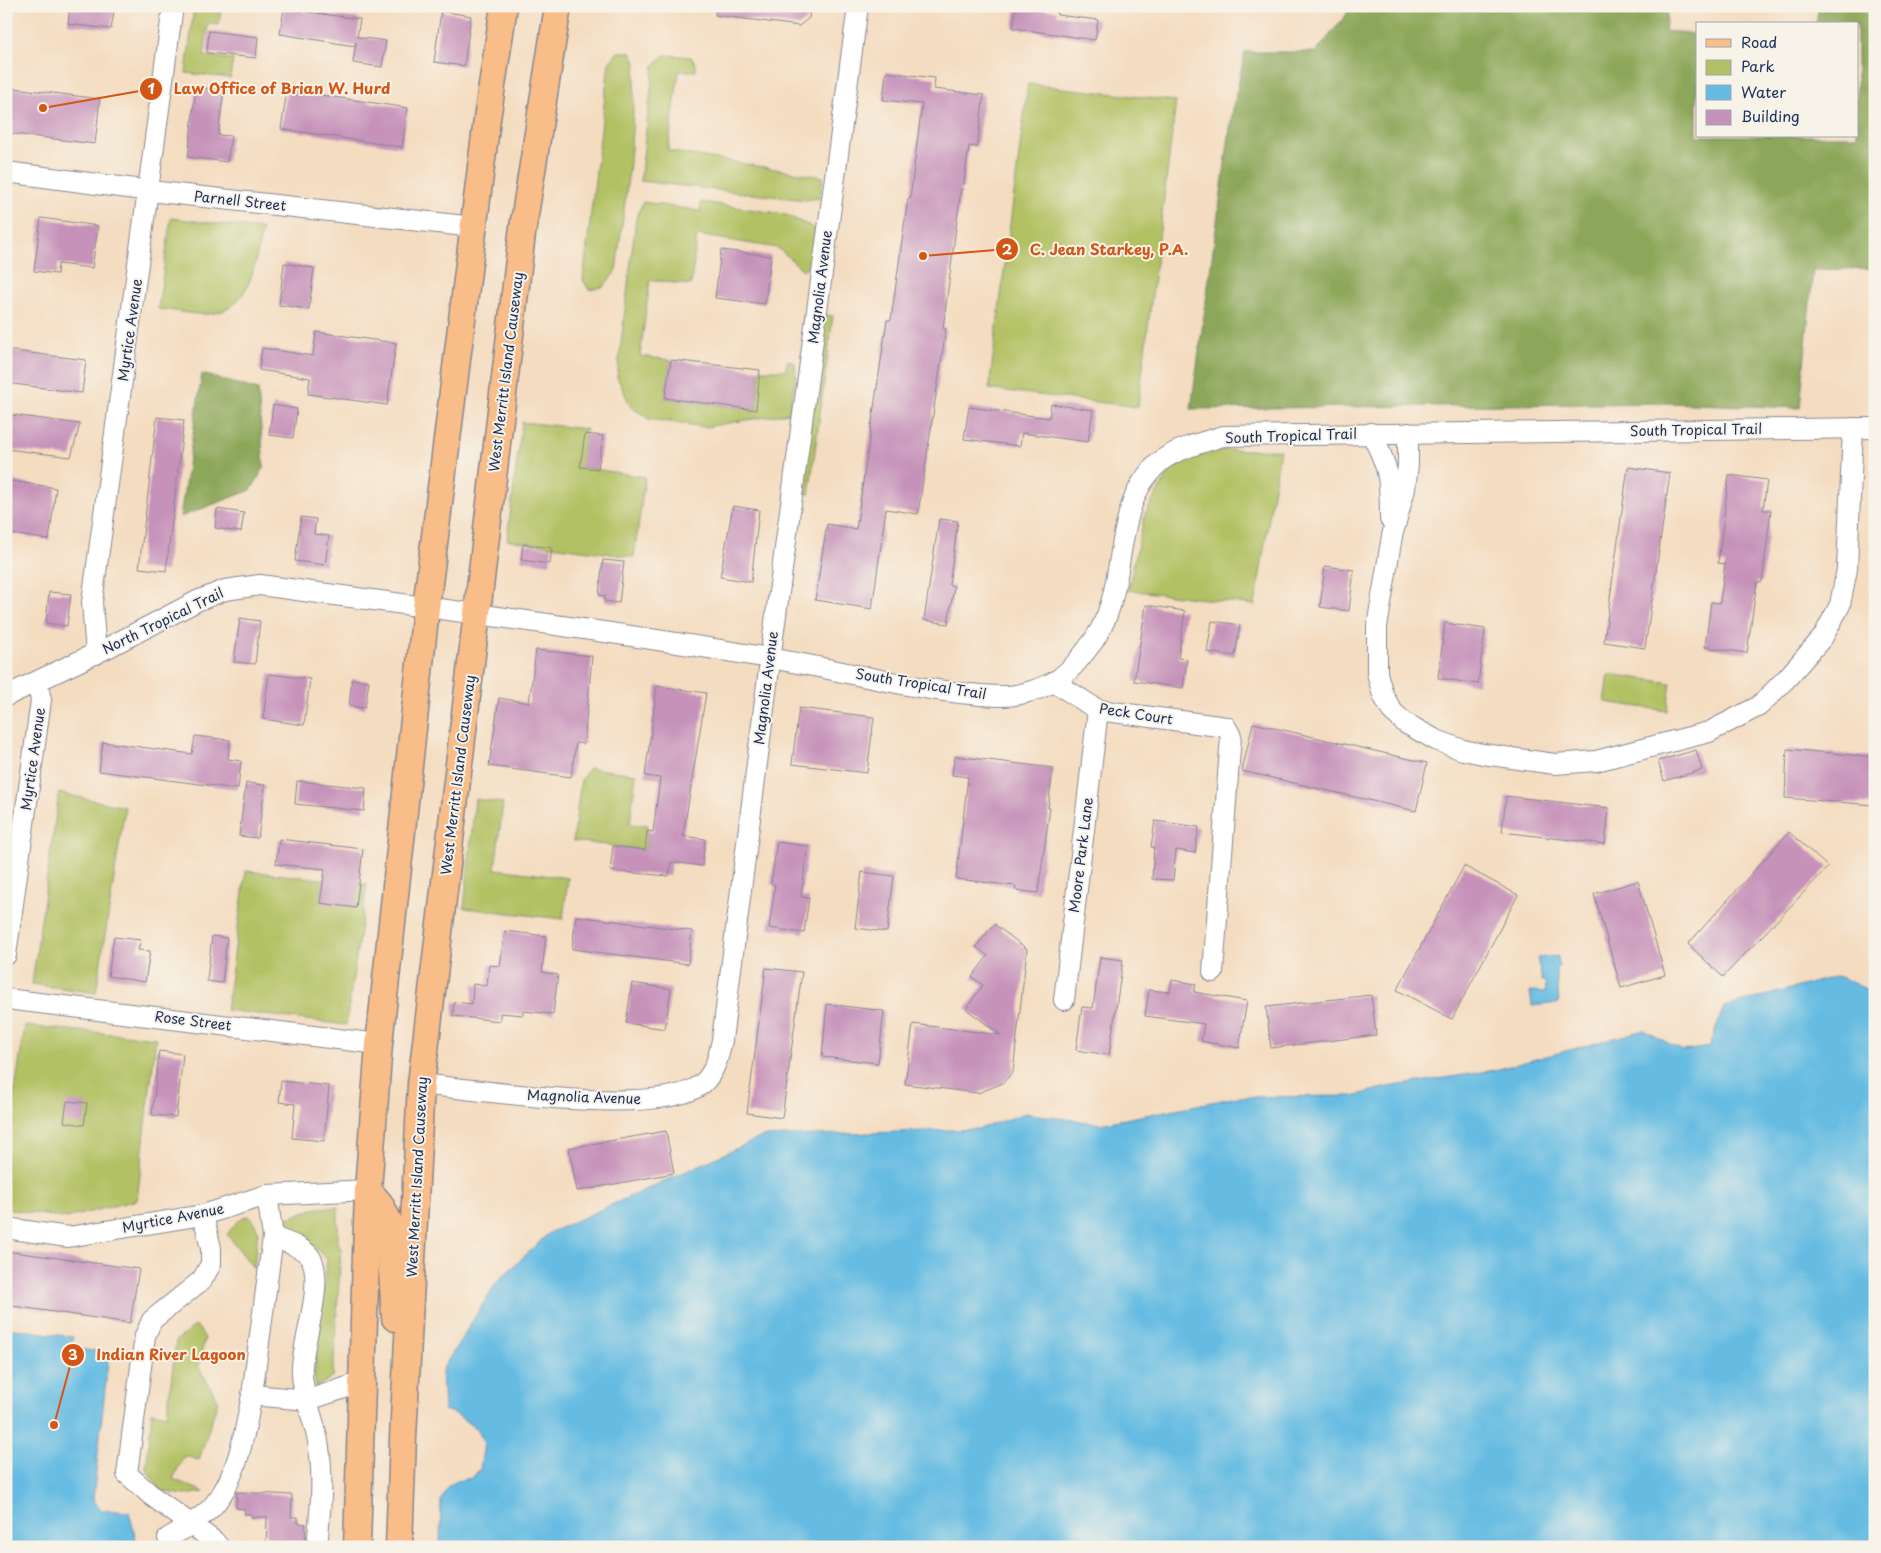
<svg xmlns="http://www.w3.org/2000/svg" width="1881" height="1553" viewBox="0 0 1881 1553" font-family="'Playpen Sans',sans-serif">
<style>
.green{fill:#b2c164;stroke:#667861}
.forest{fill:#8da75a;stroke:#546b5c}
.water{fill:#65bbe2;stroke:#4075a0}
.building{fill:#c692ba}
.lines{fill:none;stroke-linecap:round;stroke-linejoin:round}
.minor-casing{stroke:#88868f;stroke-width:22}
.major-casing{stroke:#88868f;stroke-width:29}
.minor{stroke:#fff;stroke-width:20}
.major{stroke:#f8bd88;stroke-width:26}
.labels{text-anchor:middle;stroke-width:4;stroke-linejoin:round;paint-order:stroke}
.street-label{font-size:14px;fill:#1b2f5e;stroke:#f7f3e8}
.leader{fill:none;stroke:#d45514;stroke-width:2}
.callout-dot{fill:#d45514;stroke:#f7f3e8;stroke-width:2}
.mark-label{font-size:15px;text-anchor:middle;font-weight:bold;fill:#fff}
.callout-label{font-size:15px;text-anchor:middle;font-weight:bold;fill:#d45514;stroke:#f7f3e8;stroke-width:4;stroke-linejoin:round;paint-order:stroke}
</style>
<rect width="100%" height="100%" fill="#f7f3e8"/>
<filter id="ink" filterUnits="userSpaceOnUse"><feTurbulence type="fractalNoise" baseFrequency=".02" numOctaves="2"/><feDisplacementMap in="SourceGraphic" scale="10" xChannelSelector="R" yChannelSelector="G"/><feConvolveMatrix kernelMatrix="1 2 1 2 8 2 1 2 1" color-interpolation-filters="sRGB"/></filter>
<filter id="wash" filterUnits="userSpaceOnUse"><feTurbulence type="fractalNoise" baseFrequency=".0096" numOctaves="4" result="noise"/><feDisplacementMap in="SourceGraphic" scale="20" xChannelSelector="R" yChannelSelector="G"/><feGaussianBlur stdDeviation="1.12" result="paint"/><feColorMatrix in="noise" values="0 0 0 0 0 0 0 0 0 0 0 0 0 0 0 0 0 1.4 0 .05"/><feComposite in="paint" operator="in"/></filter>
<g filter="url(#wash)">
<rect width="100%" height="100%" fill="#f4dcc0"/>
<g class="green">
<path d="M 194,6 L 221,6 L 219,25 L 208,24 L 204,56 L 233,59 L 230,78 L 186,73 Z"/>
<path d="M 618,52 L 631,52 L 636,62 L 630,163 L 616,271 L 603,287 L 589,290 L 583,280 L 609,63 Z"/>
<path d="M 664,55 L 691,57 L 696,64 L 696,71 L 679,71 L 668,151 L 823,177 L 820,198 L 805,200 L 640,181 L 654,65 Z"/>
<path d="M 1028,84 L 1176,101 L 1138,407 L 989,389 Z"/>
<path d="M 643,202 L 700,211 L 701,202 L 784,214 L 816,229 L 812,262 L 803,270 L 778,248 L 697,235 L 691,285 L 650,280 L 640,356 L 671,360 L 665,398 L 756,410 L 760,370 L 785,370 L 788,360 L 795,363 L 796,377 L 789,413 L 705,427 L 649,419 L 631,407 L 617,377 L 636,218 Z"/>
<path d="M 171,218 L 262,229 C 255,262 252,311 208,314 C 192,315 174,310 158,309 Z"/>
<path d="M 827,315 L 833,316 L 809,495 L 803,489 L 822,324 Z"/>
<path d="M 522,422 L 586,429 L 581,467 L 645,477 L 634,557 L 507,540 Z"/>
<path d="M 1214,450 L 1280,450 L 1255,605 L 1128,590 L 1145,514 L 1171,469 Z"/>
<path d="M 1609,674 L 1671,683 L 1667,711 L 1605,702 Z"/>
<path d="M 589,768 L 636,774 L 630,824 L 648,825 L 645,850 L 573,841 L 581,780 Z"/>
<path d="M 59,793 L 125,807 L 96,993 L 32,984 Z"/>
<path d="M 475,799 L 503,803 L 495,869 L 568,878 L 563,919 L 464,908 Z"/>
<path d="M 246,871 L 367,884 L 346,1025 L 226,1010 Z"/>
<path d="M 25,1026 L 156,1038 L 137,1200 L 66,1218 L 6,1209 L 6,1147 Z"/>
<path d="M 338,1207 L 338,1244 L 341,1249 L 333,1377 L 316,1387 L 314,1373 L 327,1259 L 303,1237 L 286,1232 L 287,1218 C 297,1216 303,1211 313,1209 C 321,1207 330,1208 338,1207 Z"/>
<path d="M 246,1216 L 252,1218 L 258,1231 L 254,1269 L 227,1234 L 240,1219 Z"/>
<path d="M 196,1325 L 205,1338 L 198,1366 L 218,1400 L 199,1460 L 184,1456 L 173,1479 L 204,1492 L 184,1495 L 161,1491 L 146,1469 L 152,1412 L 167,1415 L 176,1341 Z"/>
</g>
<g class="forest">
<path d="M 1348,6 L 1668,6 L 1665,31 L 1697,34 L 1697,136 L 1857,136 L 1857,24 L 1816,24 L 1819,6 L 1875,6 L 1875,268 L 1813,270 L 1800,408 L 1667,403 L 1191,409 L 1232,114 L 1245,52 L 1316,52 L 1347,14 Z"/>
<path d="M 202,374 L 258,390 L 264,468 L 251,490 L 180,517 Z"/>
</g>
<g class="water">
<path d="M 1558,956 L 1559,966 L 1556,969 L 1559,1003 L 1532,1006 L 1530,991 L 1546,992 L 1545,981 L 1542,981 L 1537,958 Z"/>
<path d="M 1838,976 L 1868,990 L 1875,986 L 1875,1547 L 440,1547 L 441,1500 L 448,1486 L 457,1481 L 472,1478 L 480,1469 L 484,1444 L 479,1431 L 456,1414 L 444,1410 L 442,1370 L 496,1283 L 549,1233 L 762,1137 L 979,1129 L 1025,1113 L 1100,1124 L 1237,1097 L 1353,1096 L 1388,1087 L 1495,1070 L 1644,1030 L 1683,1051 L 1709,1047 L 1724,1007 Z"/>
<path d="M 6,1328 L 73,1337 L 72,1349 L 109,1352 L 93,1499 L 101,1510 L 129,1512 L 138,1547 L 6,1547 Z"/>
</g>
<g id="blocks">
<g class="building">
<path d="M 70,6 L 115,6 L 111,29 L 68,24 Z"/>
<path d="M 716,6 L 810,6 L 809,18 L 799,26 L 715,15 Z"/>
<path d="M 1016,6 L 1057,11 L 1057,15 L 1098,20 L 1095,40 L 1013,28 Z"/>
<path d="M 284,9 L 360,19 L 357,37 L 386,41 L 382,67 L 353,63 L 356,42 L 355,46 L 280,34 Z"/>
<path d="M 441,11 L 471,16 L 464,66 L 434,62 Z"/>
<path d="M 209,31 L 258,37 L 256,58 L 207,53 Z"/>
<path d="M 886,72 L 935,78 L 934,89 L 984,95 L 977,147 L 969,146 L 963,189 L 961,189 L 943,328 L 946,329 L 918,514 L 886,509 L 872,609 L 815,600 L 827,524 L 856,529 L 887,320 L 891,320 L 908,198 L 910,199 L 922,104 L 883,100 Z"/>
<path d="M 6,87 L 100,99 L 95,144 L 6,133 Z"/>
<path d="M 196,87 L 224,90 L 218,135 L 231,136 L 227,162 L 188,157 Z"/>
<path d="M 287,90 L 408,108 L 402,147 L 281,129 Z"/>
<path d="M 41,218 L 98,226 L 92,268 L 58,264 L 57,274 L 34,271 Z"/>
<path d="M 721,250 L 771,256 L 765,304 L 715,298 Z"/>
<path d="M 284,263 L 314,268 L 309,309 L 279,305 Z"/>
<path d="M 316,332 L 396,343 L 387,405 L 308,394 L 310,378 L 259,370 L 262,348 L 313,356 Z"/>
<path d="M 6,350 L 86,360 L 82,393 L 6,383 Z"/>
<path d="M 671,360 L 760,370 L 756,410 L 665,398 Z"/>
<path d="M 1051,404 L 1093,410 L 1088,442 L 1022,433 L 1020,446 L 964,439 L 969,407 L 1049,418 Z"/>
<path d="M 273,405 L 297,409 L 293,438 L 269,435 Z"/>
<path d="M 6,414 L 80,424 L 71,457 L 6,449 Z"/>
<path d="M 157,417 L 184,420 L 166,571 L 139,568 Z"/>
<path d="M 585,434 L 603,436 L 598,469 L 580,467 Z"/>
<path d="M 1628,467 L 1670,473 L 1645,648 L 1604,642 Z"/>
<path d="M 1729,475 L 1767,480 L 1763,510 L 1771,510 L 1762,582 L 1757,582 L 1747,653 L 1705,647 L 1711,602 L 1720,603 L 1725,564 L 1718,563 Z"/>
<path d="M 6,480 L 56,488 L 49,540 L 6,533 Z"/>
<path d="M 733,506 L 759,510 L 751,582 L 720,577 Z"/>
<path d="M 217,509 L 244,513 L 241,532 L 215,528 Z"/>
<path d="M 301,517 L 316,519 L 314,534 L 329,536 L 325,565 L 295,561 Z"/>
<path d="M 939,519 L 958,521 L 949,585 L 954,586 L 948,624 L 924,620 Z"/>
<path d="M 523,544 L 552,548 L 550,564 L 521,560 Z"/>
<path d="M 603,560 L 624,562 L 619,603 L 604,601 L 605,596 L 599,595 Z"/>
<path d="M 1325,566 L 1354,570 L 1349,611 L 1320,607 Z"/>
<path d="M 49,592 L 71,594 L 67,626 L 46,623 Z"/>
<path d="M 1146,605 L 1185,611 L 1178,658 L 1187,659 L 1183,688 L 1134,681 Z"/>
<path d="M 240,618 L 260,621 L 255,664 L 234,662 Z"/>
<path d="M 1212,621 L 1240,625 L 1235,656 L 1207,652 Z"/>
<path d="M 1445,623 L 1485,629 L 1478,684 L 1438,678 Z"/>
<path d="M 536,650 L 592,656 L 584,744 L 576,743 L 571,777 L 489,766 L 499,698 L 529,703 Z"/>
<path d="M 269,674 L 310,679 L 304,725 L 263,719 Z"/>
<path d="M 352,679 L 369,681 L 365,708 L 349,706 Z"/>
<path d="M 657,686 L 706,693 L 683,836 L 705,839 L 702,866 L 671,862 L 669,876 L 610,871 L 613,846 L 645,850 L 647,831 L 653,832 L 660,778 L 645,776 Z"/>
<path d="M 799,708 L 874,717 L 867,773 L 792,764 Z"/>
<path d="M 1253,723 L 1427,763 L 1416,811 L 1242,771 Z"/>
<path d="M 195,736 L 230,740 L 228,759 L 241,761 L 238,789 L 99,771 L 103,742 L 192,754 Z"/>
<path d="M 1787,749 L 1875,757 L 1875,805 L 1785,798 Z"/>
<path d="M 1696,750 L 1702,770 L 1664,781 L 1658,761 Z"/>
<path d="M 955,756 L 1053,768 L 1048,808 L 1050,808 L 1038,893 L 1015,890 L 1016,886 L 956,879 L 968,777 L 952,775 Z"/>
<path d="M 297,781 L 366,788 L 364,811 L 295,804 Z"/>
<path d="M 246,783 L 265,785 L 258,838 L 239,836 Z"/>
<path d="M 1506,796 L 1609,808 L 1605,844 L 1502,832 Z"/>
<path d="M 1155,821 L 1199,827 L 1195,853 L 1176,850 L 1173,880 L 1152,879 L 1154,847 L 1151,847 Z"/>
<path d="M 1789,832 L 1828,867 L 1723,977 L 1688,944 Z"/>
<path d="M 279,839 L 363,849 L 356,908 L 320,903 L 325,869 L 276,864 Z"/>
<path d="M 777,842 L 808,846 L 801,897 L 809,898 L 804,933 L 769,928 L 775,885 L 771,884 Z"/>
<path d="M 1464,866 L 1518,895 L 1452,1019 L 1397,990 Z"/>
<path d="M 862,872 L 894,876 L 887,932 L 855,928 Z"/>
<path d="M 1638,881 L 1665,975 L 1621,988 L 1594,894 Z"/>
<path d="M 576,916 L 692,931 L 688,964 L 572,949 Z"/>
<path d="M 994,924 L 1027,949 L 1013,1072 L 1003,1083 L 978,1093 L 905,1084 L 913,1024 L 1001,1035 L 966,1009 L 983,985 L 972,977 L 988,956 L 976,947 Z"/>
<path d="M 505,931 L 546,936 L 542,972 L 558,975 L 553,1014 L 523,1011 L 523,1015 L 500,1013 L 500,1021 L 453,1016 L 454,1002 L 472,1004 L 473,984 L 487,986 L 489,965 L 500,966 Z"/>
<path d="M 212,936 L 227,938 L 222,983 L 207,981 Z"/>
<path d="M 114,937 L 141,940 L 138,950 L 150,951 L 145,982 L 108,976 Z"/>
<path d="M 1100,957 L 1123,960 L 1109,1055 L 1076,1050 L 1082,1007 L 1093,1008 Z"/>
<path d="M 766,968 L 802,972 L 782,1118 L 747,1113 Z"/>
<path d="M 1172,980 L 1196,984 L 1194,992 L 1247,1001 L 1239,1048 L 1201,1041 L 1204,1024 L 1145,1016 L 1149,990 L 1170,992 Z"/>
<path d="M 632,983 L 671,989 L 665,1029 L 626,1023 Z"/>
<path d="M 1371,995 L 1376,1035 L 1271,1048 L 1266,1007 Z"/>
<path d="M 827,1004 L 884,1011 L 878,1063 L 822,1057 Z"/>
<path d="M 159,1051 L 183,1054 L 176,1117 L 152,1115 Z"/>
<path d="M 281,1081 L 329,1086 L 324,1141 L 292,1138 L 295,1104 L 279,1102 Z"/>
<path d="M 67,1101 L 87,1103 L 84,1125 L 64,1122 Z"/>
<path d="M 666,1131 L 674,1173 L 577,1191 L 569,1148 Z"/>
<path d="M 6,1251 L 139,1269 L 130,1323 L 6,1305 Z"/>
<path d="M 237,1492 L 292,1495 L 291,1517 L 298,1517 L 298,1523 L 306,1524 L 305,1544 L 282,1543 L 282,1547 L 266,1547 L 267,1517 L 251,1517 L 251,1514 L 244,1514 L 245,1509 L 236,1508 Z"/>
</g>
</g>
</g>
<g filter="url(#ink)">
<use href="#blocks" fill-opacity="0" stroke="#88868f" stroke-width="1"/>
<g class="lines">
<defs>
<g id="minor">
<path d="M 6,172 L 150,191 L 474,227"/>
<path d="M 1371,433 C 1390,470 1390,479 1390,519"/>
<path d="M 1408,433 L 1408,465 L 1405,489 L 1392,536 L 1377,627 L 1377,673 L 1383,695 L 1392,711 L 1405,723 L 1436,740 L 1463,750 L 1483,754 L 1555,764 L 1596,761 L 1709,732 L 1759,706 L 1787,678 L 1823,637 L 1840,605 L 1847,569 L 1853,428"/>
<path d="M 96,654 L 92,602 L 173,6"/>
<path d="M 1054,682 L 1098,710 L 1226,727 L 1231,736 L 1213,972"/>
<path d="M 6,696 L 109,647 L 197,601 L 225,590 L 260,585 C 430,608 600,629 769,658 C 845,670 921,693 998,696 C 1015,697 1036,691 1052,683 C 1065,676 1076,664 1085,652 C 1097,638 1106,621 1111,603 C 1125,555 1119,491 1165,458 C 1182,447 1204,442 1223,436 L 1875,428"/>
<path d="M 6,955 L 41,700 L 37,682"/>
<path d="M 6,999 L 379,1044"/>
<path d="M 1064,1000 L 1098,710"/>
<path d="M 421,1084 C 477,1090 661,1118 702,1084 C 715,1073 719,1055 722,1040 L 773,637 L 858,6"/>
<path d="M 267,1195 L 273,1237 L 252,1395 L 308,1400 L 363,1382"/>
<path d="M 203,1215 L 211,1248 L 211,1264 L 202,1280 L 152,1320 L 145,1336 L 127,1474 L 152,1496 L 214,1541 L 219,1547"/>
<path d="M 6,1228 L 68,1237 L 203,1215 L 267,1195 L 368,1190"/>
<path d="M 273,1237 C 285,1242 306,1247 312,1260 C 323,1286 304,1338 302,1366 C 300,1393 316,1420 319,1448 C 324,1481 320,1514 317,1547"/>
<path d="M 168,1538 C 184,1529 199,1520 212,1507 C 238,1478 245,1431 252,1395"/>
</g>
<g id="major">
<path d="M 368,1190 L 380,1204 L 389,1222 L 395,1318"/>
<path d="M 357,1547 L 368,1190 L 379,1044 L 426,608 L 487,119 L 504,6"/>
<path d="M 399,1547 L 403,1438 L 421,1084 L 522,234 L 558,6"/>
</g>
</defs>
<use href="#minor" class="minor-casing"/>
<use href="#major" class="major-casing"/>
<use href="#minor" class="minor"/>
<use href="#major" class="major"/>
</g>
</g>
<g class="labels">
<g class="street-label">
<text transform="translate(240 201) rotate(6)" y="5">Parnell Street</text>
<text transform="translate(820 287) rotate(-83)" y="5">Magnolia Avenue</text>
<text transform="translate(130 330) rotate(-82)" y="5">Myrtice Avenue</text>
<text transform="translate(506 372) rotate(-83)" y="5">West Merritt Island Causeway</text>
<text transform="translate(1696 430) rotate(-1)" y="5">South Tropical Trail</text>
<text transform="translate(1291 436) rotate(-2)" y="5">South Tropical Trail</text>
<text transform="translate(163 621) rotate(-26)" y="5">North Tropical Trail</text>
<text transform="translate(921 684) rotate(9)" y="5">South Tropical Trail</text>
<text transform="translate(766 688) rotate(-83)" y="5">Magnolia Avenue</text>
<text transform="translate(1136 714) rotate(9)" y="5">Peck Court</text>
<text transform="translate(33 759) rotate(-82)" y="5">Myrtice Avenue</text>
<text transform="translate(458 775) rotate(-83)" y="5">West Merritt Island Causeway</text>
<text transform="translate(1081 855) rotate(-83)" y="5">Moore Park Lane</text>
<text transform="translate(193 1021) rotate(7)" y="5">Rose Street</text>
<text transform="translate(584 1097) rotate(2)" y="5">Magnolia Avenue</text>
<text transform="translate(417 1177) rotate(-87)" y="5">West Merritt Island Causeway</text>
<text transform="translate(173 1218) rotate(-11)" y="5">Myrtice Avenue</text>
</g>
</g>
<path class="leader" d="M43 108L151 89M923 256L1007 249M54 1425L73 1355"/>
<g class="callout-dot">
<circle cx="43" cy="108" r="5"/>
<circle cx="923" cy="256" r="5"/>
<circle cx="54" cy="1425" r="5"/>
<circle cx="151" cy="89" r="12"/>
<circle cx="1007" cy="249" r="12"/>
<circle cx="73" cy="1355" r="12"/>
</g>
<g class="mark-label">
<text x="151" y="94">1</text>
<text x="1007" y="255">2</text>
<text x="73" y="1360">3</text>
</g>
<g class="callout-label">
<text x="282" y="94">Law Office of Brian W. Hurd</text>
<text x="1109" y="255">C. Jean Starkey, P.A.</text>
<text x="171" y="1360">Indian River Lagoon</text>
</g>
<rect width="1881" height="1553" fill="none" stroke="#f7f3e8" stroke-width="25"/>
<rect x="1696" y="22" width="162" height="115" fill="#f7f3e8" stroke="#9fa5b1"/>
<rect x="1706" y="39" width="25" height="8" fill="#f8bd88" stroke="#9fa5b1"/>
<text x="1741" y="48" font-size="15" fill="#1b2f5e">Road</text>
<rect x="1706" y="60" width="25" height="15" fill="#b2c164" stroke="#9fa5b1"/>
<text x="1741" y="72" font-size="15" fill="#1b2f5e">Park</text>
<rect x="1706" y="85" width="25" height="15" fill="#65bbe2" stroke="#9fa5b1"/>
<text x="1741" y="98" font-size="15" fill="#1b2f5e">Water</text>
<rect x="1706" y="110" width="25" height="15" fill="#c692ba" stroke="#9fa5b1"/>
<text x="1741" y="122" font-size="15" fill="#1b2f5e">Building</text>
</svg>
